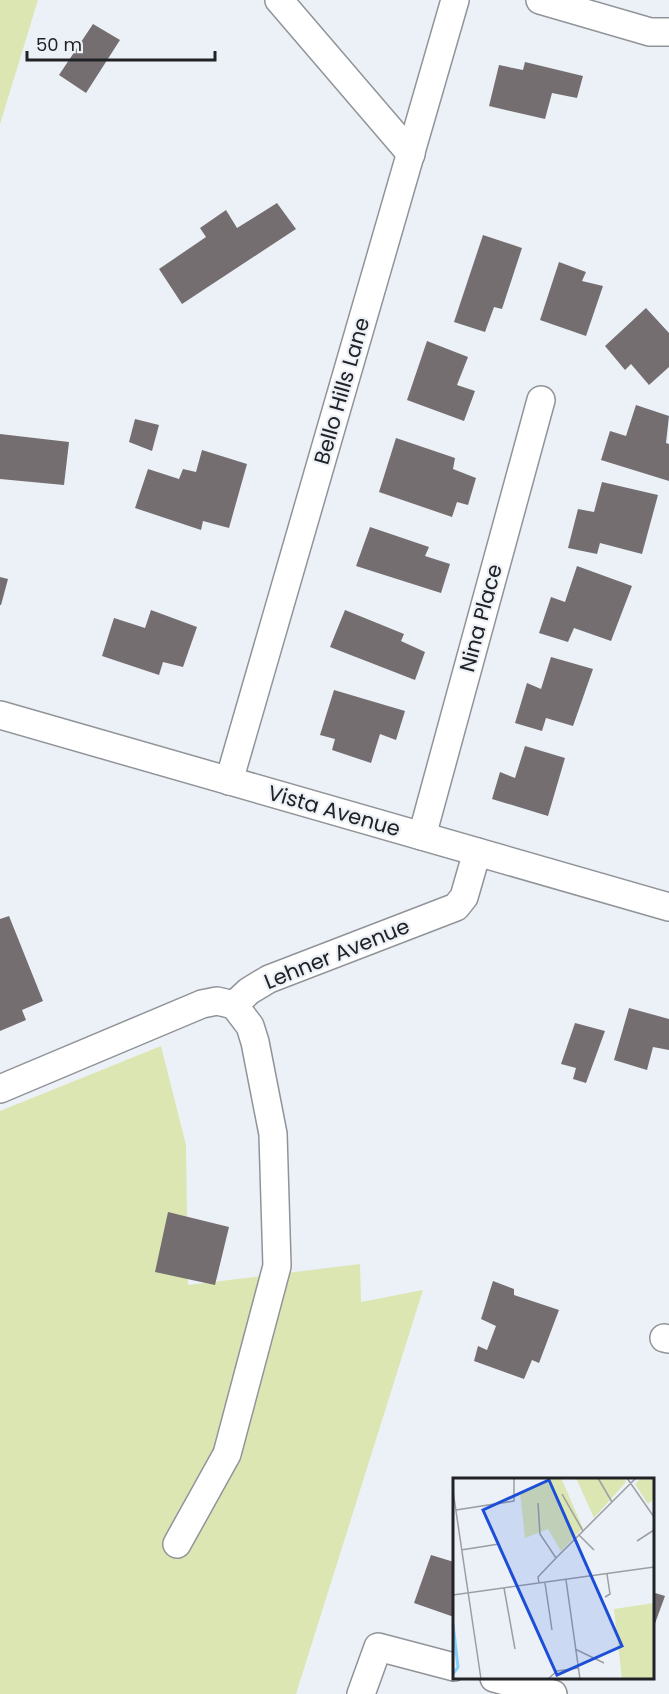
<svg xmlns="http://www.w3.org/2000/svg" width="669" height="1694" viewBox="0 0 669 1694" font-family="Poppins,sans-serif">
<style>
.green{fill:#dce6b3}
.building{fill:#746e71}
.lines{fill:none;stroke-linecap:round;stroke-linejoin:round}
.minor-casing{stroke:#909499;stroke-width:30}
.minor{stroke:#fff;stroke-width:27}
.labels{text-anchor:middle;stroke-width:4.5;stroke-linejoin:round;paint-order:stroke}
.street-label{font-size:21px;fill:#212225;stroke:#ecf1f7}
.inset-river{fill:none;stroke:#86cffe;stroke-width:3}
.inset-road{fill:none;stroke:#9b9ea3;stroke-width:1.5}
.view{fill:#1d4ed8;fill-opacity:0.15;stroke:#1d4ed8;stroke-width:3}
.inset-edge{fill:none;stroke:#212225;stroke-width:3}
</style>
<rect width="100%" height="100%" fill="#ecf1f7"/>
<g class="green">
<path d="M 0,0 L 38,0 L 0,124 Z"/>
<path d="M 161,1046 L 186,1145 L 188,1285 L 360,1264 L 361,1302 L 423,1290 L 296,1694 L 0,1694 L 0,1111 Z"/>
</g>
<g class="building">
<path d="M 93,24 L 120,40 L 86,93 L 59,75 Z"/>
<path d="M 525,62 L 583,76 L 577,98 L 552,93 L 545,119 L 489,106 L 499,65 L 523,70 Z"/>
<path d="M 277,203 L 296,229 L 182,304 L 159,269 L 206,237 L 200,228 L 226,210 L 237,228 Z"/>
<path d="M 483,235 L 522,248 L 502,309 L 494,307 L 485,332 L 454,322 Z"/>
<path d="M 559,262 L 586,272 L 582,281 L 603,286 L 586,336 L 540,320 Z"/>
<path d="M 646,308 L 669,333 L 669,367 L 649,385 L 631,364 L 625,370 L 605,346 Z"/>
<path d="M 427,341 L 468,357 L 457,385 L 475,391 L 464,421 L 407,400 Z"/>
<path d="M 636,405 L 669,416 L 666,443 L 669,444 L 669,481 L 601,460 L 610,431 L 626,436 Z"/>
<path d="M 135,419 L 159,425 L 152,451 L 129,442 Z"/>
<path d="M 0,434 L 69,442 L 64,485 L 0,479 Z"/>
<path d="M 396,438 L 455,458 L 453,469 L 476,478 L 468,505 L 457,502 L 452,517 L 379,492 Z"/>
<path d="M 202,450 L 247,464 L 229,528 L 203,521 L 201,530 L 135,508 L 148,469 L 179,479 L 183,469 L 196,472 Z"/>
<path d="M 602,482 L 658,495 L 642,554 L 600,543 L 597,554 L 568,548 L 578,509 L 594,512 Z"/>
<path d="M 370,527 L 429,547 L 425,556 L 450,564 L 441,593 L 356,566 Z"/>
<path d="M 577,566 L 632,586 L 611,641 L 574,628 L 568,642 L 539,633 L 551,597 L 565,602 Z"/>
<path d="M 0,577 L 8,579 L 1,605 L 0,605 Z"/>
<path d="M 151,610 L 197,627 L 183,667 L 163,662 L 159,675 L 102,656 L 114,618 L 145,628 Z"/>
<path d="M 345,610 L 404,634 L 401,641 L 425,652 L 415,680 L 330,647 Z"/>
<path d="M 551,657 L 593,669 L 573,726 L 546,718 L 542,731 L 515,723 L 527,683 L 541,689 Z"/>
<path d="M 334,690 L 405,711 L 396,740 L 380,734 L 371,763 L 332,750 L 335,739 L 320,735 Z"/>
<path d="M 525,746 L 565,758 L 548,816 L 492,799 L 500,772 L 515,778 Z"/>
<path d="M 9,916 L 43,1001 L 22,1010 L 26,1020 L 0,1031 L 0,919 Z"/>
<path d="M 629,1008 L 669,1019 L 669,1050 L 653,1047 L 647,1070 L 614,1060 Z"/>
<path d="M 575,1023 L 605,1031 L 586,1083 L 573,1079 L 576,1068 L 561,1064 Z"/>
<path d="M 168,1212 L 229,1227 L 215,1285 L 155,1272 Z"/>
<path d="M 493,1281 L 514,1289 L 514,1295 L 559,1310 L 539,1363 L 532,1360 L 524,1379 L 474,1361 L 478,1346 L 487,1350 L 496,1326 L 481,1319 Z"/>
<path d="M 431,1555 L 454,1562 L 454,1617 L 414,1603 Z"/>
<path d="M 652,1592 L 665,1596 L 653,1629 L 652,1629 Z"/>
</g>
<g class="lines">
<defs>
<g id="minor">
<path d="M 279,0 L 411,154"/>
<path d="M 540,0 L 650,32 L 669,32"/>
<path d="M 0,715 L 669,907"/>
<path d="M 229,781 L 455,0"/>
<path d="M 422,836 L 541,400"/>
<path d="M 234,1005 L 249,991 L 269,979 L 456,907 L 464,897 L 477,852"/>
<path d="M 0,1089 L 202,1004 L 217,1001 L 234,1005"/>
<path d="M 664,1338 L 669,1339"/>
<path d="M 177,1544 L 227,1454 L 277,1266 L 273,1134 L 255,1042 L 250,1026 L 234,1005"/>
<path d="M 494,1678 L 553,1694"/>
<path d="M 361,1694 L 378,1647 L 454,1667"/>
</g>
</defs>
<use href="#minor" class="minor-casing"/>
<use href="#minor" class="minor"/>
</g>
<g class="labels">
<g class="street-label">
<text transform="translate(342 391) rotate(-74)" y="7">Bello Hills Lane</text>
<text transform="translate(481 618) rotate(-75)" y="7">Nina Place</text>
<text transform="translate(334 811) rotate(16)" y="7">Vista Avenue</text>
<text transform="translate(337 954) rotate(-22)" y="7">Lehner Avenue</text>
</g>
</g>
<g transform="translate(453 1478)">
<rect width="201" height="201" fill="#ecf1f7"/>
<path d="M 98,0 L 108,0 L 130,50 L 108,73 L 95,51 L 72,60 L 67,14 ZM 123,0 L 171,0 L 173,4 L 141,40 ZM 188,0 L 201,0 L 201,21 L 195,26 L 182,6 ZM 201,125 L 201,201 L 169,201 L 161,131 Z" fill="#dce6b3"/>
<path class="inset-river" d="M 0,146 L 5,189 L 0,196"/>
<path class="inset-road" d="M 145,0 L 159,24M 174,0 L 201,39M 0,13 L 28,201M 109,16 L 130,53M 85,25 L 87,56 L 103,80M 3,32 L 61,23 L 61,0M 126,57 L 141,72M 184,63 L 201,52M 8,72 L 46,66M 113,102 L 127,201M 86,105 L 85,99 L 103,80 L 183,0M 92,105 L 99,152M 51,110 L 62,171M 0,117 L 201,89M 152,119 L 157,116 L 154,96M 122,171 L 151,185M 95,201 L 104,193 L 125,190"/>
<path class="view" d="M 96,2 L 169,168 L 104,197 L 30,32 Z"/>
<rect width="201" height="201" class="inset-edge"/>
</g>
<path d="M27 51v9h188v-9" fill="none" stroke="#212225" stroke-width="3"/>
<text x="36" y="51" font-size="18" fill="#212225" stroke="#ecf1f7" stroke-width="4.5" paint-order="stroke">50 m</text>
</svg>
